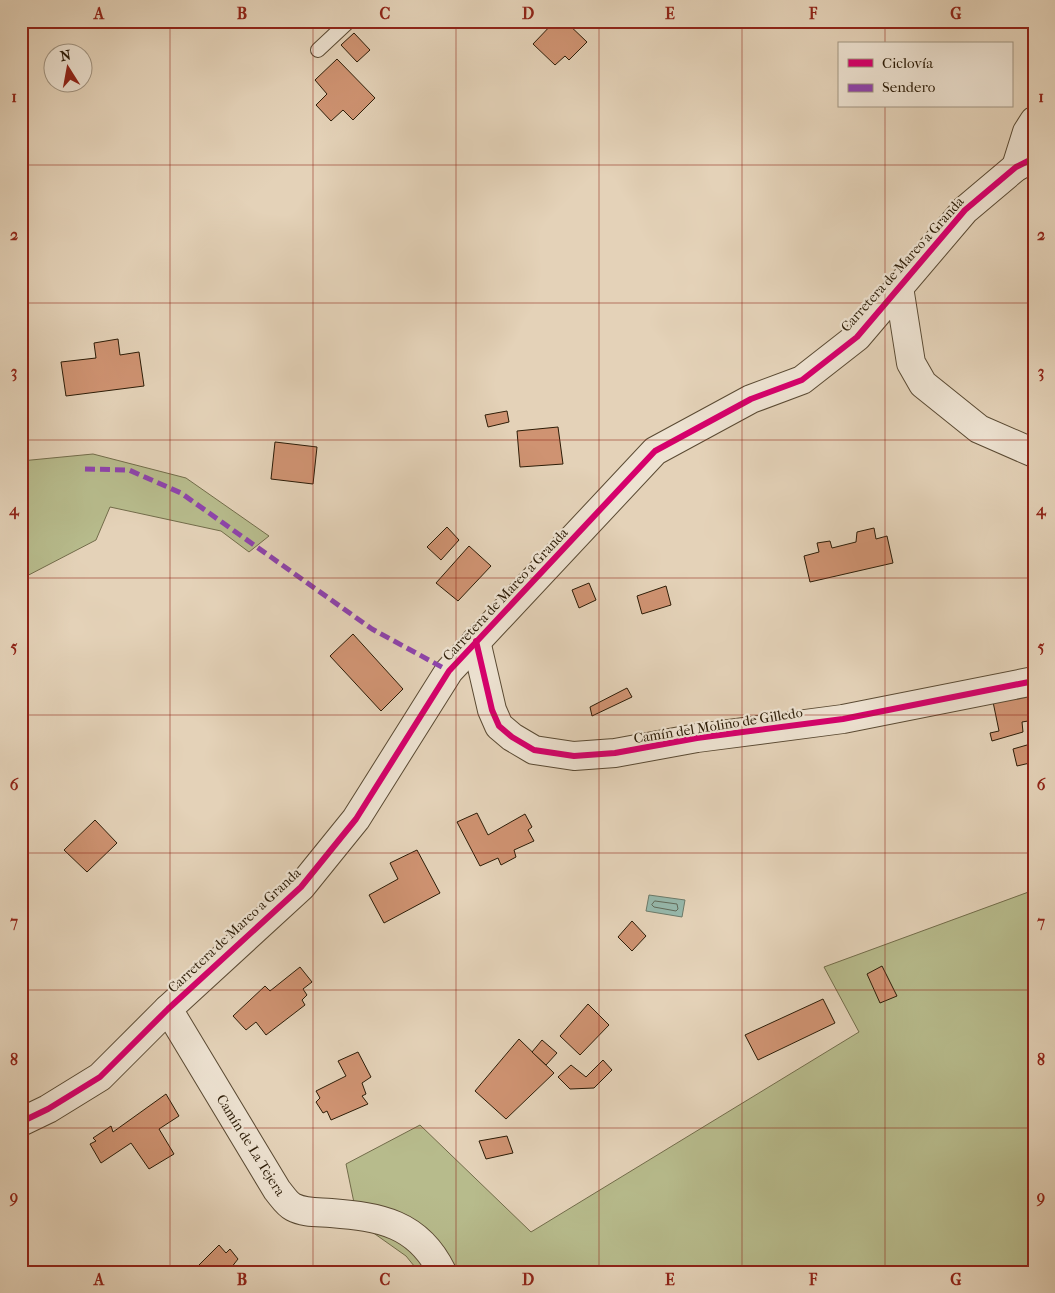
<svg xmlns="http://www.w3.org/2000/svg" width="1055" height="1293" viewBox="0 0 1055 1293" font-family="'IM FELL French Canon',serif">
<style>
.green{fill:#b7bb8c;stroke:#726c4a}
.water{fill:#96b8ab;stroke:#6c7a69}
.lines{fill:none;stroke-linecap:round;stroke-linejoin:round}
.shore{stroke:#616a59;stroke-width:1}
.building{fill:#cf9372;stroke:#2c1c07}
.service-casing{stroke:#5a4a33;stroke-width:16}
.minor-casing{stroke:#5a4a33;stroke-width:30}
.tertiary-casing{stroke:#5a4a33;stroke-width:30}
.service{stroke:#ede2d1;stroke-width:14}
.minor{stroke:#ede2d1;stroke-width:28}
.tertiary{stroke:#ede2d1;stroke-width:28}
.quiet{stroke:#8e44ad;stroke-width:5;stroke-dasharray:10 5;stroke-linecap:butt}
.cycleway-casing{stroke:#ede2d1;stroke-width:9}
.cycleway{stroke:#d6006c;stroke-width:6}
.grid{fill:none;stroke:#8f2418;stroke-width:1;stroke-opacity:0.55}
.labels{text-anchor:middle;stroke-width:4.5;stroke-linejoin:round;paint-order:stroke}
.street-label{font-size:14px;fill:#2c1c07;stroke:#ede2d1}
.neatline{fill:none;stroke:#8f2418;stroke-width:2}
.grid-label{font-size:16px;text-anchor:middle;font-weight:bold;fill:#8f2418}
</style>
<rect width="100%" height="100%" fill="#e4d2b8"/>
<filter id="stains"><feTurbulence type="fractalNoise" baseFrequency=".004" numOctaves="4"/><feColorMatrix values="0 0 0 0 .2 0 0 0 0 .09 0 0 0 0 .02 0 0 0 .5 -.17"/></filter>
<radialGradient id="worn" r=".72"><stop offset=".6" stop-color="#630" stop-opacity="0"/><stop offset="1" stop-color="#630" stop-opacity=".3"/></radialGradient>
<g class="green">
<path d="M 93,454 L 186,478 L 269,536 L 249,552 L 221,531 L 110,507 L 96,540 L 21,579 L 21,461 Z"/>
<path d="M 1034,890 L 1034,1272 L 419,1272 L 406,1256 L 358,1222 L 346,1164 L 420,1125 L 531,1232 L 859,1032 L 824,967 Z"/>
</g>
<path class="water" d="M 649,895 L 685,900 L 682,917 L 646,911 Z"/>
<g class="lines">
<path class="shore" d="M 655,901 L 677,904 L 678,909 L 676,911 L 654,907 L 652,905 Z"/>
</g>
<g class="building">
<path d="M 555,21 L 565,21 L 587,42 L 569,60 L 565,56 L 555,65 L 533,44 Z"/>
<path d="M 354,33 L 370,50 L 357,62 L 341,45 Z"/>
<path d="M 337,59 L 375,98 L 353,120 L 343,110 L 331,121 L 316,105 L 327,94 L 315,80 Z"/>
<path d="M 118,339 L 120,355 L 139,352 L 144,386 L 66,396 L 61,362 L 96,358 L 94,343 Z"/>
<path d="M 507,411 L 509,422 L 488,427 L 485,415 Z"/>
<path d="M 558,427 L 563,464 L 520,467 L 517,431 Z"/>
<path d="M 275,442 L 317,447 L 313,484 L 271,479 Z"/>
<path d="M 447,527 L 459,540 L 441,560 L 427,547 Z"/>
<path d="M 874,528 L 876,539 L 887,536 L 893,563 L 810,582 L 804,556 L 819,552 L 817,543 L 830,541 L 832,548 L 856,542 L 857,532 Z"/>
<path d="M 469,546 L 491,566 L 458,601 L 436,583 Z"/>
<path d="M 589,583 L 596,600 L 579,608 L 572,590 Z"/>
<path d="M 666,586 L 671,605 L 642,614 L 637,596 Z"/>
<path d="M 353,634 L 403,689 L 381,711 L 330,656 Z"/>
<path d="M 627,688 L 632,697 L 592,716 L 590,707 Z"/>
<path d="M 1034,690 L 1034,720 L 1022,722 L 1023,732 L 992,741 L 990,733 L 999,731 L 992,697 Z"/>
<path d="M 1034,743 L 1034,762 L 1017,766 L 1013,749 Z"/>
<path d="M 477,813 L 488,835 L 525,814 L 532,827 L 528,830 L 534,841 L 514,850 L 516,857 L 501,865 L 498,858 L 480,866 L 457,822 Z"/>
<path d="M 95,820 L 117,843 L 87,872 L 64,850 Z"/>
<path d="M 417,850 L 440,893 L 384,923 L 369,895 L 398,879 L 390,863 Z"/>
<path d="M 632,921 L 646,936 L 632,951 L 618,937 Z"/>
<path d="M 882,966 L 897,996 L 880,1003 L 867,974 Z"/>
<path d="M 300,967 L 312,982 L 303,989 L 307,995 L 302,1000 L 305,1005 L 266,1035 L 256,1022 L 246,1030 L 233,1016 L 265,986 L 270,991 Z"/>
<path d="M 823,999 L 835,1023 L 758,1060 L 745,1035 Z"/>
<path d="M 588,1004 L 609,1025 L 580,1055 L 560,1036 Z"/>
<path d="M 519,1039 L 554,1073 L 506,1119 L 475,1091 Z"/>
<path d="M 542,1040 L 557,1053 L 546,1065 L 532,1052 Z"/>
<path d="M 358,1052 L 371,1077 L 362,1083 L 366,1094 L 362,1096 L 368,1104 L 331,1120 L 327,1111 L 323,1113 L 316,1102 L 320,1098 L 316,1091 L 346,1076 L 338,1061 Z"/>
<path d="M 603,1060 L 612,1070 L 594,1088 L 570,1089 L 558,1077 L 571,1065 L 586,1077 Z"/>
<path d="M 166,1094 L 179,1116 L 159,1129 L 174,1154 L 149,1169 L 131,1143 L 101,1163 L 90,1144 L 96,1141 L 93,1138 L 111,1126 L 113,1132 Z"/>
<path d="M 507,1136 L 513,1153 L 486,1159 L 479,1141 Z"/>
<path d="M 219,1245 L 226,1253 L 230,1249 L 238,1259 L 231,1268 L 235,1272 L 192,1272 Z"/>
</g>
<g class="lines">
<defs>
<path id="service" d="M 318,50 L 349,21"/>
<g id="minor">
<path d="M 1016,167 L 1027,132 L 1034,121"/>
<path d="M 899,287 L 911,363 L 923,384 L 979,429 L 1034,453"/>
<path d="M 476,641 L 492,710 L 499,726 L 512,737 L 534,750 L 574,756 L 615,753 L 697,738 L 843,719 L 1034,681"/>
<path d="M 168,1009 L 277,1190 C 282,1196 287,1204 293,1207 C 304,1213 318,1212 331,1213 C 380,1217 418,1223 442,1272"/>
</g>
<path id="tertiary" d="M 21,1122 L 48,1109 L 100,1077 L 168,1009 L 301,887 L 356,819 L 449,671 L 655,451 L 751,399 L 802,380 L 857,337 L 965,210 L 1016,167 L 1034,158"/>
</defs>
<use href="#service" class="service-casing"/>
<use href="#minor" class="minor-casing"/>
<use href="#tertiary" class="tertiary-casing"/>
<use href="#service" class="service"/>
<use href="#minor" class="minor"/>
<use href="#tertiary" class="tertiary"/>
<path class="quiet" d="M 85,469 L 129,470 L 181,493 L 372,629 L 449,671"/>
<defs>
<g id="cycleway">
<path d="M 476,641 L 492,710 L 499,726 L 512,737 L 534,750 L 574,756 L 615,753 L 697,738 L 843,719 L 1034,681"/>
<path d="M 21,1122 L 48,1109 L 100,1077 L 168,1009 L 301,887 L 356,819 L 449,671 L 655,451 L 751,399 L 802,380 L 857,337 L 965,210 L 1016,167 L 1034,158"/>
</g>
</defs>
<use href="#cycleway" class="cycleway-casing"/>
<use href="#cycleway" class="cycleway"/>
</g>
<path class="grid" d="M 170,21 L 170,1272M 313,21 L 313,1272M 456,21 L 456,1272M 599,21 L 599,1272M 742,21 L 742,1272M 885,21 L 885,44M 885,106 L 885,1272M 21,165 L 1034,165M 21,303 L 1034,303M 21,440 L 1034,440M 21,578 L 1034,578M 21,715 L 1034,715M 21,853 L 1034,853M 21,990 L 1034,990M 21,1128 L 1034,1128"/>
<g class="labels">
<g class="street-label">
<text transform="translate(902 264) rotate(-48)" y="5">Carretera de Mareo a Granda</text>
<text transform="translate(505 594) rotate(-47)" y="5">Carretera de Mareo a Granda</text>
<text transform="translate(718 725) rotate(-9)" y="5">Camín del Molino de Gilledo</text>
<text transform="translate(234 930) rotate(-43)" y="5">Carretera de Mareo a Granda</text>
<text transform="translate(251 1145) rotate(58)" y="5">Camín de La Tejera</text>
</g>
</g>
<rect width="1055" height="1293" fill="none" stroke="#e4d2b8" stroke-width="55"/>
<rect x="838" y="42" width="175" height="65" fill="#ede2d1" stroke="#a09380"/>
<rect x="848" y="59" width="25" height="8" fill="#d6006c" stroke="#a09380"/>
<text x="882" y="68" font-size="15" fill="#2c1c07">Ciclovía</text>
<rect x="848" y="84" width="25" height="8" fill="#8e44ad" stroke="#a09380"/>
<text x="882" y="92" font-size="15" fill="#2c1c07">Sendero</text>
<g transform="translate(68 68) rotate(349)"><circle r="24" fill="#ede2d1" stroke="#a09380"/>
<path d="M0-4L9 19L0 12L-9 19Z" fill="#8f2418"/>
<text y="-8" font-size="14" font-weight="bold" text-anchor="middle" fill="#2c1c07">N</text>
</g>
<rect x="28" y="28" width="1000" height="1238" class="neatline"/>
<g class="grid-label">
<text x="99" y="19">A</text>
<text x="242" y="19">B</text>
<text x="385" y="19">C</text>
<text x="528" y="19">D</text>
<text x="670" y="19">E</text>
<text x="813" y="19">F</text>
<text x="956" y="19">G</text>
<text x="14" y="102">1</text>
<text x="1041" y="102">1</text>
<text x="14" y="240">2</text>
<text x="1041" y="240">2</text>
<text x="14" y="377">3</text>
<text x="1041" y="377">3</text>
<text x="14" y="515">4</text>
<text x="1041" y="515">4</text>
<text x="14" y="652">5</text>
<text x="1041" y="652">5</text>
<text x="14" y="790">6</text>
<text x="1041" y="790">6</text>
<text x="14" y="927">7</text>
<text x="1041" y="927">7</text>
<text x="14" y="1065">8</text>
<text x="1041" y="1065">8</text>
<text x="14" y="1202">9</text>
<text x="1041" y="1202">9</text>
<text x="99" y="1285">A</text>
<text x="242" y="1285">B</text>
<text x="385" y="1285">C</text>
<text x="528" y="1285">D</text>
<text x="670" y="1285">E</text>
<text x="813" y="1285">F</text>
<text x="956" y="1285">G</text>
</g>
<rect width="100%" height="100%" filter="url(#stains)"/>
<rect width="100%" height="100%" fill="url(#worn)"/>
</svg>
